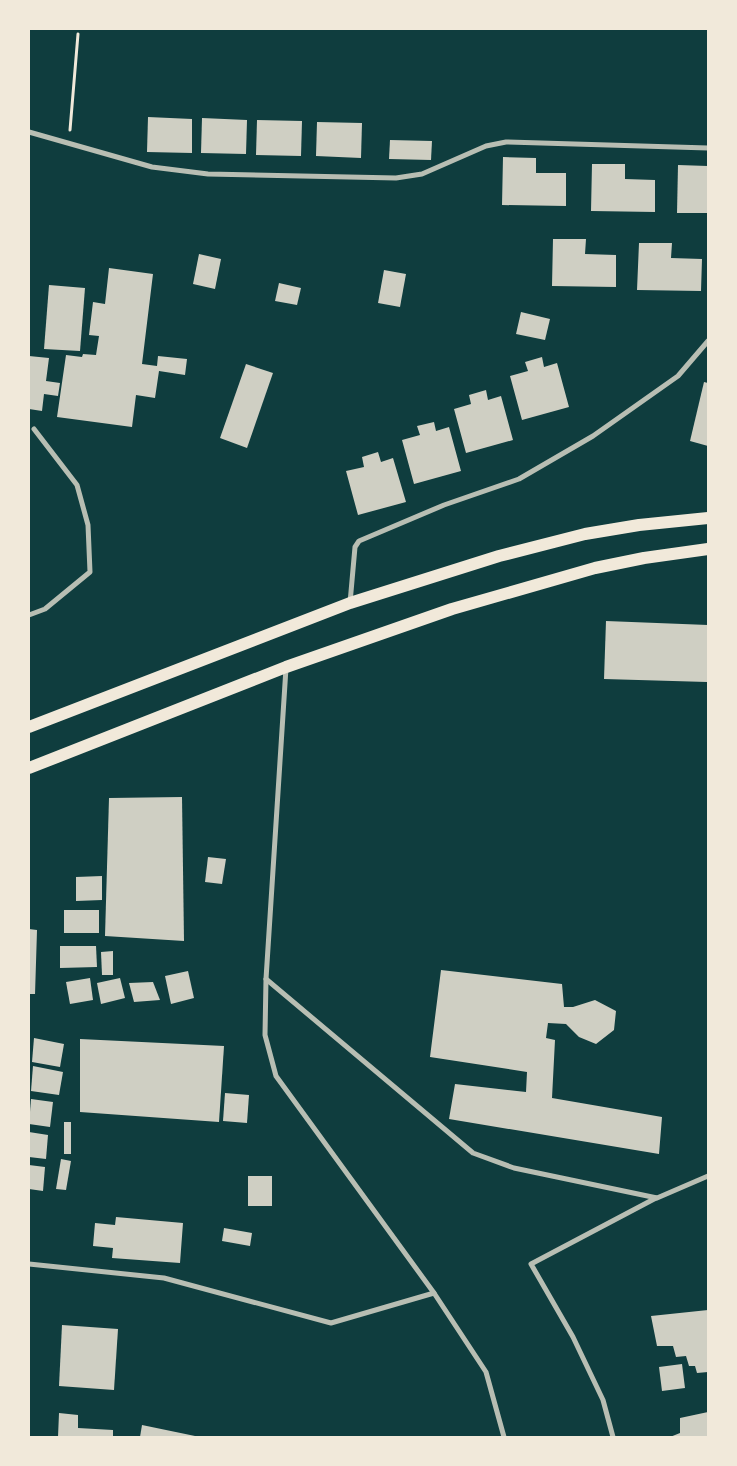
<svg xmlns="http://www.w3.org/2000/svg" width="737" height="1466" viewBox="0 0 737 1466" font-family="'DM Sans',sans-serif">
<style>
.building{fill:#cfcfc3}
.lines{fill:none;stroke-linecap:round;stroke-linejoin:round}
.path{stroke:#f1e9da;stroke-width:3}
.minor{stroke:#b8beb3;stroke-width:5}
.primary{stroke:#f1e9da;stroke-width:12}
</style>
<rect width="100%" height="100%" fill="#0f3d3e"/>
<g class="building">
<path d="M 148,117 L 192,119 L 192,153 L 147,152 Z"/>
<path d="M 202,118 L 247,120 L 246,154 L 201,153 Z"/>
<path d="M 257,120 L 302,121 L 301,156 L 256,155 Z"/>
<path d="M 317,122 L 362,123 L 361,158 L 316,156 Z"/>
<path d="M 390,140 L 432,141 L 431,160 L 389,159 Z"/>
<path d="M 503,157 L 536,158 L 536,173 L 566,173 L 566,206 L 502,205 Z"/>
<path d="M 592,164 L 625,164 L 625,179 L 655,180 L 655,212 L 591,211 Z"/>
<path d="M 678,165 L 708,166 L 708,213 L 677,213 Z"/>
<path d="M 553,239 L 586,239 L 585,254 L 616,255 L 616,287 L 552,286 Z"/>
<path d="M 639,243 L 672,243 L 671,258 L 702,259 L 701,291 L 637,290 Z"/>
<path d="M 199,254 L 221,259 L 215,289 L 193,284 Z"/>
<path d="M 109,268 L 153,274 L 142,364 L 157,366 L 158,356 L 187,359 L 185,375 L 159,371 L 155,398 L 136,395 L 132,427 L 57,417 L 66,355 L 82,357 L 83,354 L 96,355 L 99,336 L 89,335 L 93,302 L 105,304 Z"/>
<path d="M 384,270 L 406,274 L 400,307 L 378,303 Z"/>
<path d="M 279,283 L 301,288 L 297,305 L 275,301 Z"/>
<path d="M 49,285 L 85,288 L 80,351 L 44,349 Z"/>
<path d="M 521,312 L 550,319 L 545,340 L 516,334 Z"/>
<path d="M 29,356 L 49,358 L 46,381 L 60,383 L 58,396 L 44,394 L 42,411 L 29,409 Z"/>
<path d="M 542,357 L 544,367 L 557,363 L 569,407 L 522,420 L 510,376 L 528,371 L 525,362 Z"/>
<path d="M 246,364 L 273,373 L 247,448 L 220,438 Z"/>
<path d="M 704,382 L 708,383 L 708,446 L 690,441 Z"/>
<path d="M 486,390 L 488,400 L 501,396 L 513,440 L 466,453 L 454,409 L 471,404 L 469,395 Z"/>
<path d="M 434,422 L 436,431 L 449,427 L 461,471 L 414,484 L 402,440 L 420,435 L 417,426 Z"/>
<path d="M 378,452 L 381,462 L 393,458 L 406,502 L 358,515 L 346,471 L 364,467 L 362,457 Z"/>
<path d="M 606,621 L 708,625 L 707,682 L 604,679 Z"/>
<path d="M 182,797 L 184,941 L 105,936 L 109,798 Z"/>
<path d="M 208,857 L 226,859 L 222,884 L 205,882 Z"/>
<path d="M 102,876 L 102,900 L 76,901 L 76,877 Z"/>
<rect x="64" y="910" width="35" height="23"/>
<path d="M 29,929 L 37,930 L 35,994 L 29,994 Z"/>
<path d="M 60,946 L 96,946 L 97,967 L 60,968 Z"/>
<path d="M 113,951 L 113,975 L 102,975 L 101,952 Z"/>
<path d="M 441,970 L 562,984 L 564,1007 L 573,1007 L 595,1000 L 616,1011 L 614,1030 L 596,1044 L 579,1037 L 566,1024 L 548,1023 L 546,1038 L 555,1040 L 552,1098 L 662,1117 L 659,1154 L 449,1119 L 455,1084 L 526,1092 L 527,1072 L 430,1057 Z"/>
<path d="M 188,971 L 194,998 L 171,1004 L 165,976 Z"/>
<path d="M 90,978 L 93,1000 L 70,1004 L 66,982 Z"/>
<path d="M 120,978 L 125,998 L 101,1004 L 97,983 Z"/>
<path d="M 153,982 L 160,1000 L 134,1002 L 129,983 Z"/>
<path d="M 34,1038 L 64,1044 L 60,1067 L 32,1062 Z"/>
<path d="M 80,1039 L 224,1046 L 219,1122 L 80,1112 Z"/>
<path d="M 33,1066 L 63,1072 L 59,1095 L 31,1091 Z"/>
<path d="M 225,1093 L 249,1095 L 247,1123 L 223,1121 Z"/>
<path d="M 31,1099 L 53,1102 L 50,1127 L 29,1124 Z"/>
<rect x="64" y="1122" width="7" height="32"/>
<path d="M 29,1132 L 48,1135 L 46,1159 L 29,1157 Z"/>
<path d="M 61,1159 L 71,1161 L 66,1190 L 56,1189 Z"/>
<path d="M 29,1165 L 45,1167 L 43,1191 L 29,1189 Z"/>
<rect x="248" y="1176" width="24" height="30"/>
<path d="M 116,1217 L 183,1223 L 180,1263 L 112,1258 L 113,1248 L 93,1246 L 95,1223 L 115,1225 Z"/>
<path d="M 224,1228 L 252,1233 L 250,1246 L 222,1241 Z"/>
<path d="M 708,1310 L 708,1372 L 697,1373 L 695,1366 L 689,1366 L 686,1356 L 676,1357 L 673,1346 L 657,1346 L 651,1316 Z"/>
<path d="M 62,1325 L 118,1329 L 114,1390 L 59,1386 Z"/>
<path d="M 682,1364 L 685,1388 L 662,1391 L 659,1367 Z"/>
<path d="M 708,1412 L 708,1437 L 670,1437 L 680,1433 L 680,1418 Z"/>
<path d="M 59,1413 L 78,1415 L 78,1428 L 113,1430 L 113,1437 L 58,1437 Z"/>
<path d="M 142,1425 L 195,1436 L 194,1437 L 140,1437 Z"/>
</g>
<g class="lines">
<path class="path" d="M 70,130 L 78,34"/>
<g class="minor">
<path d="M 29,132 L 152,167 L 208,174 L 396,178 L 422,174 L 486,146 L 506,142 L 708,148"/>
<path d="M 350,603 L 355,547 L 359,541 L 444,505 L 519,479 L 593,436 L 678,376 L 708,341"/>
<path d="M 29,615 L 45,609 L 90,572 L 88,525 L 77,485 L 34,429"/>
<path d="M 286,668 L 266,979 L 265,1035 L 276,1076 L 434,1293 L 486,1372 L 504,1437"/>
<path d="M 266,979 L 473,1153 L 514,1168 L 657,1198 L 708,1176"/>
<path d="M 29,1264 L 164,1278 L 331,1323 L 434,1293"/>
<path d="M 613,1437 L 603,1400 L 573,1337 L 531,1264 L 656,1198"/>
</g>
<g class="primary">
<path d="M 29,727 L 350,603 L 499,556 L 585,534 L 639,525 L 708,518"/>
<path d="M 29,768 L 286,667 L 452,609 L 595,568 L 644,558 L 708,549"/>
</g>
</g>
<rect width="737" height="1466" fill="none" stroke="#f1e9da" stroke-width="60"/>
</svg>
